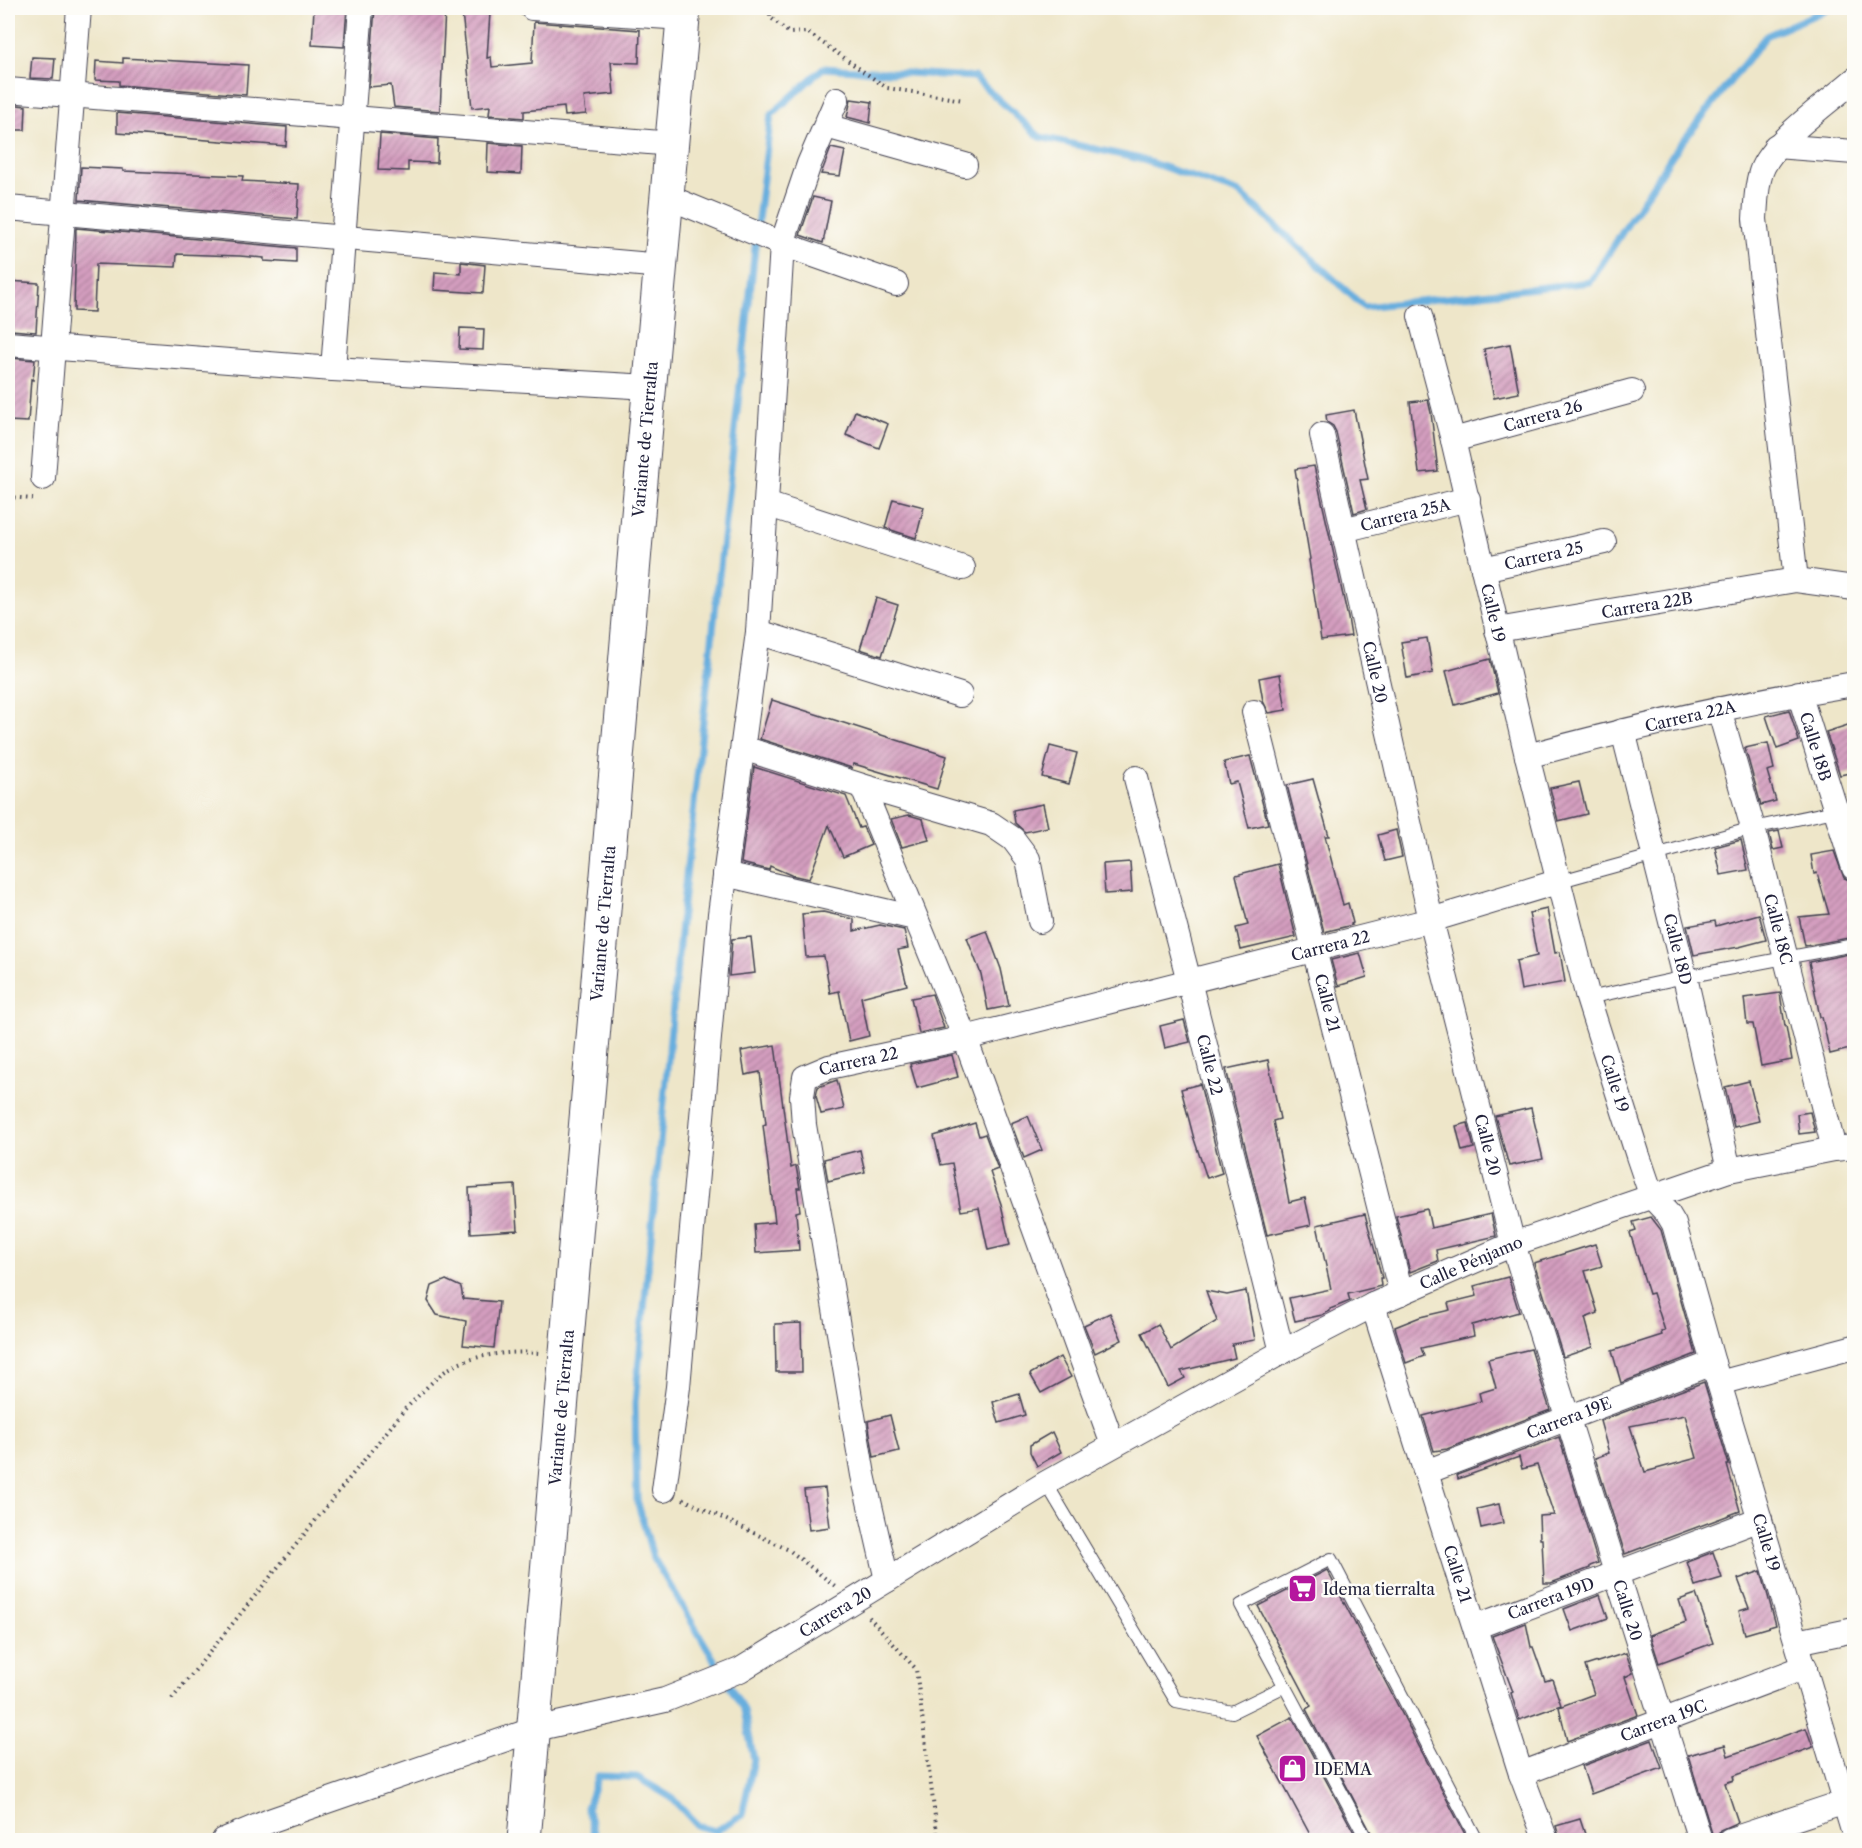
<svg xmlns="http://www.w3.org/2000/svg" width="1862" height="1848" viewBox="0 0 1862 1848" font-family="'Libre Caslon Text',serif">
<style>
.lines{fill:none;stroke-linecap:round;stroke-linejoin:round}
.stream{stroke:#67aede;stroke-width:7}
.building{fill:url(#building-hatch);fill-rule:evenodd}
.lane-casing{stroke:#413f50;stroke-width:14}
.street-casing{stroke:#413f50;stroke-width:26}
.secondary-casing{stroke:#413f50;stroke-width:35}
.path{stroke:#413f50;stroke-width:4;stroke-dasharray:1.5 4.5;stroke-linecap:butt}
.lane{stroke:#fff;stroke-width:12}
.street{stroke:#fff;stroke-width:24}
.secondary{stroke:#fff;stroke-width:33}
.labels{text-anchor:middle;stroke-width:5;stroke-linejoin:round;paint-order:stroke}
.street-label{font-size:16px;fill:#22223b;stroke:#fdfcf7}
.poi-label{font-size:16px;fill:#22223b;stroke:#fdfcf7;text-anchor:start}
</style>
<defs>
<pattern id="building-hatch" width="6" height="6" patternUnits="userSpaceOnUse" patternTransform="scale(1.5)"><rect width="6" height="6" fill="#d49ebf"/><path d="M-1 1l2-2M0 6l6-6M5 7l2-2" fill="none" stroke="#ac809c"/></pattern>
</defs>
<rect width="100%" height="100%" fill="#fdfcf7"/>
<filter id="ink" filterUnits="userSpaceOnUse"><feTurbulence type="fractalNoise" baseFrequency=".0167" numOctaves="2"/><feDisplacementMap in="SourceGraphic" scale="12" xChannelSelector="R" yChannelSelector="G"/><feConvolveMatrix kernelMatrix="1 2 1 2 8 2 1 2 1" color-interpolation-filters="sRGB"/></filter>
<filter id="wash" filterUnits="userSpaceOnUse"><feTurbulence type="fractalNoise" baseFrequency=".008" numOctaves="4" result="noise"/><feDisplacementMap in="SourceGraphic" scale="24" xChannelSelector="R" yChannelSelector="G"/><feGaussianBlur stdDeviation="1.35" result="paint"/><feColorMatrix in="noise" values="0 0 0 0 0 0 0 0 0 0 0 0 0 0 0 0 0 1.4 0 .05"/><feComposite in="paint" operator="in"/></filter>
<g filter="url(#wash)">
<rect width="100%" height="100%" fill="#eee6c9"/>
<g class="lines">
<g class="stream">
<path d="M 757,228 L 771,115 L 823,68 L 974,77 L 1040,137 L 1140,159 L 1240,193 L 1364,307 L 1590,282 L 1673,154 L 1766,36 L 1830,8"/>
<path d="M 596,1840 L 587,1808 L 598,1776 L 637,1777 L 672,1798 L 698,1826 L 716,1831 L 742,1815 L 754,1760 L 744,1710 L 653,1557 L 637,1500 L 635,1403 L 682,913 L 756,239"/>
</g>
</g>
<g id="blocks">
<g class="building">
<path d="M 314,8 L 347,8 L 344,47 L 312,45 Z"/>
<path d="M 375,8 L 445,9 L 440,111 L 394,107 L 391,85 L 369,87 Z"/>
<path d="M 462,12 L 490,13 L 487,58 L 491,57 L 492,67 L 532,63 L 534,22 L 640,30 L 639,63 L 611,62 L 614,94 L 584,97 L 586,114 L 565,116 L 564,107 L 524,111 L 524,118 L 489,115 L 490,106 L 472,108 Z"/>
<path d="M 32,57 L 55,58 L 53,79 L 30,78 Z"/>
<path d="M 123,58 L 248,65 L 246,95 L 119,85 L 119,81 L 95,80 L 96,61 L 123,63 Z"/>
<path d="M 851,99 L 872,102 L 870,123 L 847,117 Z"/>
<path d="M 8,104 L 26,106 L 25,130 L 8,130 Z"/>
<path d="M 117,113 L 287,127 L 286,146 L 117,133 Z"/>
<path d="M 380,134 L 438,139 L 437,163 L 408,162 L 408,171 L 378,170 Z"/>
<path d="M 488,143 L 522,146 L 521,174 L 487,172 Z"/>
<path d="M 831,148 L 845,151 L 840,176 L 821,174 Z"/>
<path d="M 81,167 L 123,169 L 123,171 L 243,176 L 242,181 L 299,184 L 297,219 L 79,200 Z"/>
<path d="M 813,197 L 831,201 L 823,243 L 800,235 Z"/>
<path d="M 76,228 L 296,248 L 296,263 L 264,261 L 264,258 L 240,256 L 177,254 L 176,267 L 96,264 L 94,312 L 74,311 Z"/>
<path d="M 461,262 L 485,265 L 483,293 L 434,290 L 435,272 L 461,274 Z"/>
<path d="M 8,281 L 39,283 L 36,332 L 11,330 L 12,314 L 8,313 Z"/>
<path d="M 460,328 L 484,329 L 483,350 L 459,349 Z"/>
<path d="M 1510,344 L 1519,393 L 1494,398 L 1484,349 Z"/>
<path d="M 9,358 L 35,360 L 33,380 L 31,379 L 28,422 L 8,421 Z"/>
<path d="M 1428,400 L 1431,413 L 1438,471 L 1419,473 L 1410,402 Z"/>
<path d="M 1354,410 L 1368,479 L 1360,480 L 1367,509 L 1354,513 L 1336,432 L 1333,426 L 1327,422 L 1326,415 Z"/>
<path d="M 855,411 L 888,424 L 879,448 L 846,435 Z"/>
<path d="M 1314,466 L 1348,618 L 1351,636 L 1321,640 L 1309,560 L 1310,559 L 1295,469 Z"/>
<path d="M 893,499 L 924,507 L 916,538 L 885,528 Z"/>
<path d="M 876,598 L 898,605 L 882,656 L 860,649 Z"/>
<path d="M 1427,638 L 1433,673 L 1407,678 L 1401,642 Z"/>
<path d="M 1490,659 L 1498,693 L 1455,705 L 1446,671 Z"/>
<path d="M 1280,674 L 1286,710 L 1269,713 L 1263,701 L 1259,678 Z"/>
<path d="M 772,700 L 947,756 L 937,789 L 854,764 L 852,768 L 760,739 Z"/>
<path d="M 1789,710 L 1799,741 L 1777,749 L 1766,716 Z"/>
<path d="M 1854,723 L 1854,772 L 1840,775 L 1826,732 Z"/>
<path d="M 1768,743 L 1774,769 L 1767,771 L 1776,801 L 1761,805 L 1745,748 Z"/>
<path d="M 1050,746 L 1077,753 L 1069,784 L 1042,777 Z"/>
<path d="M 1250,756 L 1268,824 L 1249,828 L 1237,782 L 1229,784 L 1224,762 Z"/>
<path d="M 754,767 L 846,796 L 859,828 L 863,827 L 871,845 L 843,857 L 829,825 L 809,879 L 791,875 L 770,866 L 769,870 L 741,863 Z"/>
<path d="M 1313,779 L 1329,836 L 1325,836 L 1343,905 L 1348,903 L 1353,923 L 1351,924 L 1352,925 L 1324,932 L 1287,785 Z"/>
<path d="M 1579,782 L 1587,814 L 1558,821 L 1550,788 Z"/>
<path d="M 1043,804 L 1048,827 L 1025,832 L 1015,823 L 1013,810 Z"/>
<path d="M 909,815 L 923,819 L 929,840 L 902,847 L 891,819 Z"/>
<path d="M 1396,830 L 1402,857 L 1385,861 L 1378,835 Z"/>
<path d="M 1779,831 L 1783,848 L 1773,850 L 1769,833 Z"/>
<path d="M 1741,840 L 1748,870 L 1721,875 L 1715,847 Z"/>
<path d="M 1834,851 L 1844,878 L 1854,882 L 1854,937 L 1805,946 L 1799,917 L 1829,914 L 1817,873 L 1814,874 L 1811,855 Z"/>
<path d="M 1130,862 L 1132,892 L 1105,894 L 1103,864 Z"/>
<path d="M 1278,864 L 1296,937 L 1241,950 L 1236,928 L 1248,925 L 1236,875 Z"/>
<path d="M 1547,909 L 1555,953 L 1560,952 L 1565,982 L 1521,990 L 1516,961 L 1537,956 L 1529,913 Z"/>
<path d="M 823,912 L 854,919 L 854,931 L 880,925 L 904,930 L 908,948 L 898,950 L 907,985 L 861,997 L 869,1036 L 849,1041 L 839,991 L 830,993 L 824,956 L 806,957 L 802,914 Z"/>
<path d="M 1759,914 L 1766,940 L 1739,947 L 1694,955 L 1687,926 L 1715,921 L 1716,926 Z"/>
<path d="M 987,931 L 1001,969 L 1009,1006 L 988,1010 L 981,974 L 967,938 Z"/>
<path d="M 751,937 L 755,973 L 729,976 L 732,939 Z"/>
<path d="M 1360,953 L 1367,977 L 1338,986 L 1331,960 Z"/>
<path d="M 1854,953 L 1854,1048 L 1830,1054 L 1822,1017 L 1820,1017 L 1809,962 Z"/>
<path d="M 1780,993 L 1785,1026 L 1786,1026 L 1792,1060 L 1761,1066 L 1753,1024 L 1747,1024 L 1744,998 Z"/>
<path d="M 932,994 L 944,1028 L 919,1033 L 911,998 Z"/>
<path d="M 1184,1020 L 1190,1042 L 1165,1048 L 1160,1026 Z"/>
<path d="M 775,1045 L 791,1168 L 796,1166 L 800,1188 L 797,1188 L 800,1211 L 796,1212 L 799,1250 L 756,1253 L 754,1224 L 775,1222 L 763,1125 L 766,1124 L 760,1072 L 745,1075 L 741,1051 Z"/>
<path d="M 952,1055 L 958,1077 L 917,1088 L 910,1064 Z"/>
<path d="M 1268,1060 L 1280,1119 L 1273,1121 L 1289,1202 L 1305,1198 L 1311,1225 L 1267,1235 L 1226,1069 Z"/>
<path d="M 837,1080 L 844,1109 L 821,1114 L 816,1096 L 818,1087 Z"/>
<path d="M 1749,1081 L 1759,1121 L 1734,1127 L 1725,1087 Z"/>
<path d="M 1200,1084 L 1222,1173 L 1207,1178 L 1194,1139 L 1181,1089 Z"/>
<path d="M 1531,1108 L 1543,1159 L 1509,1166 L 1495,1116 Z"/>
<path d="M 1810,1112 L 1815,1132 L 1799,1134 L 1797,1114 Z"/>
<path d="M 1028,1116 L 1042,1150 L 1024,1158 L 1011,1123 Z"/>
<path d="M 975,1123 L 979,1136 L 985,1134 L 998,1169 L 990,1172 L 1001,1204 L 1010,1245 L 988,1250 L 979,1208 L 961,1211 L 952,1163 L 941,1165 L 934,1136 Z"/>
<path d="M 1468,1123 L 1474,1148 L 1462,1151 L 1456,1126 Z"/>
<path d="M 860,1150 L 865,1172 L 828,1181 L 824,1159 Z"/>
<path d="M 515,1185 L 518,1230 L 471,1233 L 469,1188 Z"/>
<path d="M 1427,1209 L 1431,1228 L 1491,1214 L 1496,1236 L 1436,1250 L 1438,1261 L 1410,1272 L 1396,1216 Z"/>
<path d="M 1365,1214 L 1382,1278 L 1380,1278 L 1381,1286 L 1348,1294 L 1350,1301 L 1330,1309 L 1330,1311 L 1322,1315 L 1295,1321 L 1289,1298 L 1331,1289 L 1317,1225 Z"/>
<path d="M 1651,1217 L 1661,1230 L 1696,1354 L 1621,1383 L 1612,1351 L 1662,1335 L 1661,1332 L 1665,1331 L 1653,1293 L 1649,1294 L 1630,1233 L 1636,1231 L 1633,1222 Z"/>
<path d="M 1595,1244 L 1602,1266 L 1585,1271 L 1598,1313 L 1585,1318 L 1593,1347 L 1563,1357 L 1534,1263 Z"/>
<path d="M 1508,1277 L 1519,1312 L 1472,1325 L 1474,1336 L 1421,1348 L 1424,1356 L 1406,1363 L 1395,1327 L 1420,1317 L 1450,1310 L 1448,1303 L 1477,1296 L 1474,1286 Z"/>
<path d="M 446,1280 L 461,1287 L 463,1299 L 499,1302 L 494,1348 L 463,1345 L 466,1321 L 437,1315 L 428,1301 L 432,1286 Z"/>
<path d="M 1206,1291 L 1227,1295 L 1246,1291 L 1255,1340 L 1232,1344 L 1235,1358 L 1181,1371 L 1185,1378 L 1168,1387 L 1142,1333 L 1158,1324 L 1171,1350 L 1217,1321 Z"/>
<path d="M 1110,1313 L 1122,1340 L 1095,1353 L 1084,1325 Z"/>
<path d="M 801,1323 L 802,1372 L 776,1372 L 775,1324 Z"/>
<path d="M 1531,1349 L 1550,1410 L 1447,1449 L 1434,1451 L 1423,1416 L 1481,1401 L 1479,1393 L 1496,1388 L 1488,1359 Z"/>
<path d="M 1060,1357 L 1071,1377 L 1041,1393 L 1030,1374 Z"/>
<path d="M 1704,1382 L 1729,1465 L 1727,1465 L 1740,1511 L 1625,1554 L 1595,1458 L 1609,1453 L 1600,1421 ZM 1685,1415 L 1697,1458 L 1645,1472 L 1630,1426 Z"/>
<path d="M 1019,1394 L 1025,1415 L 999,1423 L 993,1402 Z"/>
<path d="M 890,1415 L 899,1451 L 874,1457 L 868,1421 Z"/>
<path d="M 1052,1432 L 1061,1452 L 1037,1466 L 1030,1452 L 1030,1445 Z"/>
<path d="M 1559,1437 L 1598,1563 L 1590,1566 L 1590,1568 L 1551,1583 L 1544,1583 L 1542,1539 L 1540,1539 L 1539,1516 L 1554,1515 L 1537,1465 L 1522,1469 L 1519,1457 L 1458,1479 L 1457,1475 Z"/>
<path d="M 825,1488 L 830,1527 L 809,1530 L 804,1490 Z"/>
<path d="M 1499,1504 L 1503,1523 L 1481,1528 L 1477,1509 Z"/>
<path d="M 1713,1552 L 1722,1578 L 1695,1586 L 1687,1562 Z"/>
<path d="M 1327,1570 L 1468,1840 L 1375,1840 L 1306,1709 L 1311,1706 L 1258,1606 Z"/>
<path d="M 1761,1571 L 1776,1625 L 1745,1634 L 1739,1611 L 1749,1608 L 1738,1579 Z"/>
<path d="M 1696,1594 L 1713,1643 L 1659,1663 L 1650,1635 L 1686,1622 L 1679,1600 Z"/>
<path d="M 1600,1595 L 1608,1618 L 1572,1631 L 1564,1609 Z"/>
<path d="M 1526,1623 L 1531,1647 L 1533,1647 L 1545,1681 L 1552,1679 L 1561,1705 L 1519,1720 L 1511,1693 L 1513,1692 L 1492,1636 Z"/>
<path d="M 1626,1653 L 1633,1673 L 1625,1677 L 1638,1715 L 1567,1741 L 1559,1707 L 1594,1694 L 1585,1666 Z"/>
<path d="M 1292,1717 L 1358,1840 L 1313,1840 L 1257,1736 Z"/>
<path d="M 1806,1728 L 1813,1747 L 1733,1776 L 1734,1780 L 1725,1783 L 1738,1822 L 1720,1830 L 1716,1840 L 1714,1840 L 1688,1755 L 1725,1745 L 1728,1756 Z"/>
<path d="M 1652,1740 L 1662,1768 L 1591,1794 L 1582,1766 Z"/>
<path d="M 1580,1819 L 1587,1840 L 1560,1840 L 1556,1826 Z"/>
</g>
</g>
</g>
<g filter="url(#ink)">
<use href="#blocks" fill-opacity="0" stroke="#413f50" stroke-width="1.5"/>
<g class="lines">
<defs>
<g id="lane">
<path d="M 1557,882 L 1753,828 L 1854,807"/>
<path d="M 1588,998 L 1685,977 L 1854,945"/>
<path d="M 1046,1483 L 1176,1701 L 1232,1712 L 1285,1686"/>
<path d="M 1367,1840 L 1241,1605 L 1331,1559 L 1477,1840"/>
</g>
<g id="street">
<path d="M 532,8 L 683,18"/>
<path d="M 8,90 L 673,144"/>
<path d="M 826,126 L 965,165"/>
<path d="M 1776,146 L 1854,152"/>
<path d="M 668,197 L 782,244 L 896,284"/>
<path d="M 8,208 L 662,266"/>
<path id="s1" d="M 1420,316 L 1453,440 L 1527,756 L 1588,998 L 1638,1156 L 1652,1197 L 1668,1214 L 1674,1224 L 1713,1363 L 1854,1834"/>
<path d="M 8,344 L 333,369 L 650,387"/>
<path d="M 333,369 L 361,8"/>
<path id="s2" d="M 1322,435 L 1431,920 L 1513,1244 L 1700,1840"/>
<path id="s3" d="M 1453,440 L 1632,391"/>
<path d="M 43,478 L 79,8"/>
<path d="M 766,504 L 963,568"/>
<path id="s4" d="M 1343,530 L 1468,499"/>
<path id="s5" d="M 1483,569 L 1604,542"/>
<path d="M 1796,580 L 1755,219 C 1756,203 1756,187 1761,172 C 1770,143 1830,101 1854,80"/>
<path id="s6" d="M 1497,630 L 1796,580 L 1854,588"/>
<path d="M 758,632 L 960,695"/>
<path id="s7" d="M 1799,693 L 1854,868"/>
<path id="s8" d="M 1719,709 L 1753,828 L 1834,1149"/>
<path id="s9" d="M 1254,712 L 1401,1293"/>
<path id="s10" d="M 1623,731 L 1685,977 L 1729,1170"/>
<path d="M 743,748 L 862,786 L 991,824 L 1013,839 L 1028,859 L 1040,921"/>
<path id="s11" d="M 1527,756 C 1635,727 1744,702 1854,684"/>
<path id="s12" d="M 1136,778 L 1189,981 L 1282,1352"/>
<path d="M 862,786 L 965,1038 L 1113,1445"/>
<path d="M 725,874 L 915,918"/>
<path id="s13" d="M 1373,1305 L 1521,1774 L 1546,1840"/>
<path d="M 1719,1383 L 1854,1347"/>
<path id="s14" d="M 1426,1472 L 1713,1363"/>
<path d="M 664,1490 L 678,1387 L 720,914 L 758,632 L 782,244 L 809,164 L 837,99"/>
<path id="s15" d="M 887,1580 L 863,1475 L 804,1125 L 802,1096 L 805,1077 L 829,1067 L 965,1038 L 1431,920 L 1557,882"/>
<path id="s16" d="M 1475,1627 L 1760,1519"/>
<path d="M 1797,1642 L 1854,1630"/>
<path id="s17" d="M 1521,1774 L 1805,1667"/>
<path id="s18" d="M 224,1840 L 272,1820 L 535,1729 L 665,1700 L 740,1670 L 1046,1483 L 1282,1352 L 1373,1305 L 1513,1244 L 1729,1170 L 1834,1149 L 1854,1147"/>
<path d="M 1730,1840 L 1845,1802"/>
</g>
<g id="secondary">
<path id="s19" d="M 524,1840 L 639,503 L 684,8"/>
</g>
</defs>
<use href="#lane" class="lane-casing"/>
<use href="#street" class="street-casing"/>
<use href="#secondary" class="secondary-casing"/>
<g class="path">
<path d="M 770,8 L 770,17 L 789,33 L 807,32 L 887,88 L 963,100"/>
<path d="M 8,497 L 33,499"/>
<path d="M 683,1499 L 789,1550 L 835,1586"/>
<path d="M 869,1617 L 916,1669 L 938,1840"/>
<path d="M 172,1699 L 405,1409 C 417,1398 437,1375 450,1368 C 475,1354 510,1351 539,1353"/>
</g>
<use href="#lane" class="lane"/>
<use href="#street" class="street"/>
<use href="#secondary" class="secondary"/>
</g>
</g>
<defs>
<symbol id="supermarket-square" viewBox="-11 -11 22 22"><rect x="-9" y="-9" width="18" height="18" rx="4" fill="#b5179e" stroke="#fdfcf7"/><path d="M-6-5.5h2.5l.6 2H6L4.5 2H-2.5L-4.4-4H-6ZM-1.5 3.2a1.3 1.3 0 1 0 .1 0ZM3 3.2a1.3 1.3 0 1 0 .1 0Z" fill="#fff"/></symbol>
<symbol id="shop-square" viewBox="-11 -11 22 22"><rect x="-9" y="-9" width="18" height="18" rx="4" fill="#b5179e" stroke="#fdfcf7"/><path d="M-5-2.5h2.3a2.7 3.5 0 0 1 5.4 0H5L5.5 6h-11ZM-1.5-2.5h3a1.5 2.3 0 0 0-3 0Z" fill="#fff"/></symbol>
</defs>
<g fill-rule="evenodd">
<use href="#supermarket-square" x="1286" y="1572" width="33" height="33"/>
<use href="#shop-square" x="1276" y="1752" width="33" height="33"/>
</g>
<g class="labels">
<g class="street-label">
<text dy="6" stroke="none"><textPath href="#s3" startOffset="93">Carrera 26</textPath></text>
<text dy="6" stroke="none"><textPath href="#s19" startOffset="1406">Variante de Tierralta</textPath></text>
<text dy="6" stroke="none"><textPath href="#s4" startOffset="64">Carrera 25A</textPath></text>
<text dy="6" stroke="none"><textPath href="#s5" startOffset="62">Carrera 25</textPath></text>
<text dy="6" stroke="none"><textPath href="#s6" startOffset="152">Carrera 22B</textPath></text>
<text dy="6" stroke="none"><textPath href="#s1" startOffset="306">Calle 19</textPath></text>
<text dy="6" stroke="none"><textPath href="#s2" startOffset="243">Calle 20</textPath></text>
<text dy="6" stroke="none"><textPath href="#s11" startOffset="168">Carrera 22A</textPath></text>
<text dy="6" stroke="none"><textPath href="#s7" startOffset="56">Calle 18B</textPath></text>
<text dy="6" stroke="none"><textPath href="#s19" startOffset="920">Variante de Tierralta</textPath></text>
<text dy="6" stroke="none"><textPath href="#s8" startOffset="228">Calle 18C</textPath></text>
<text dy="6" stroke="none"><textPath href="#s15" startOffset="1053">Carrera 22</textPath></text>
<text dy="6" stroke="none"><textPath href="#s10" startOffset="225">Calle 18D</textPath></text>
<text dy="6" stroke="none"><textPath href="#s9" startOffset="300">Calle 21</textPath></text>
<text dy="6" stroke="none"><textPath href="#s15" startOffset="567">Carrera 22</textPath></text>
<text dy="6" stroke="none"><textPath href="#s12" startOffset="296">Calle 22</textPath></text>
<text dy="6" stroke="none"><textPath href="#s1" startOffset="792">Calle 19</textPath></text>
<text dy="6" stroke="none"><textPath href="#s2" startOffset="729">Calle 20</textPath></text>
<text dy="6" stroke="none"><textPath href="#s18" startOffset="1382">Calle Pénjamo</textPath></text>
<text dy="6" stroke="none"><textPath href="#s19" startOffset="434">Variante de Tierralta</textPath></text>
<text dy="6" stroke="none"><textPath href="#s14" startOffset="153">Carrera 19E</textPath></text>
<text dy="6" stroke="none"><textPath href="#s1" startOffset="1278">Calle 19</textPath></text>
<text dy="6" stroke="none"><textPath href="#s13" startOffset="282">Calle 21</textPath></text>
<text dy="6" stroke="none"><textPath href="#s16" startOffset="81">Carrera 19D</textPath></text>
<text dy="6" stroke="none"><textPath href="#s2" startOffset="1215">Calle 20</textPath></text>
<text dy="6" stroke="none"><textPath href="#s18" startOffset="656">Carrera 20</textPath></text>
<text dy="6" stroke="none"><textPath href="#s17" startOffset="152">Carrera 19C</textPath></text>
</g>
<g class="poi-label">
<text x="1323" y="1595">Idema tierralta</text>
<text x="1314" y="1775">IDEMA</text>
</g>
</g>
<rect width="1862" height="1848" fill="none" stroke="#fdfcf7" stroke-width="30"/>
</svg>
